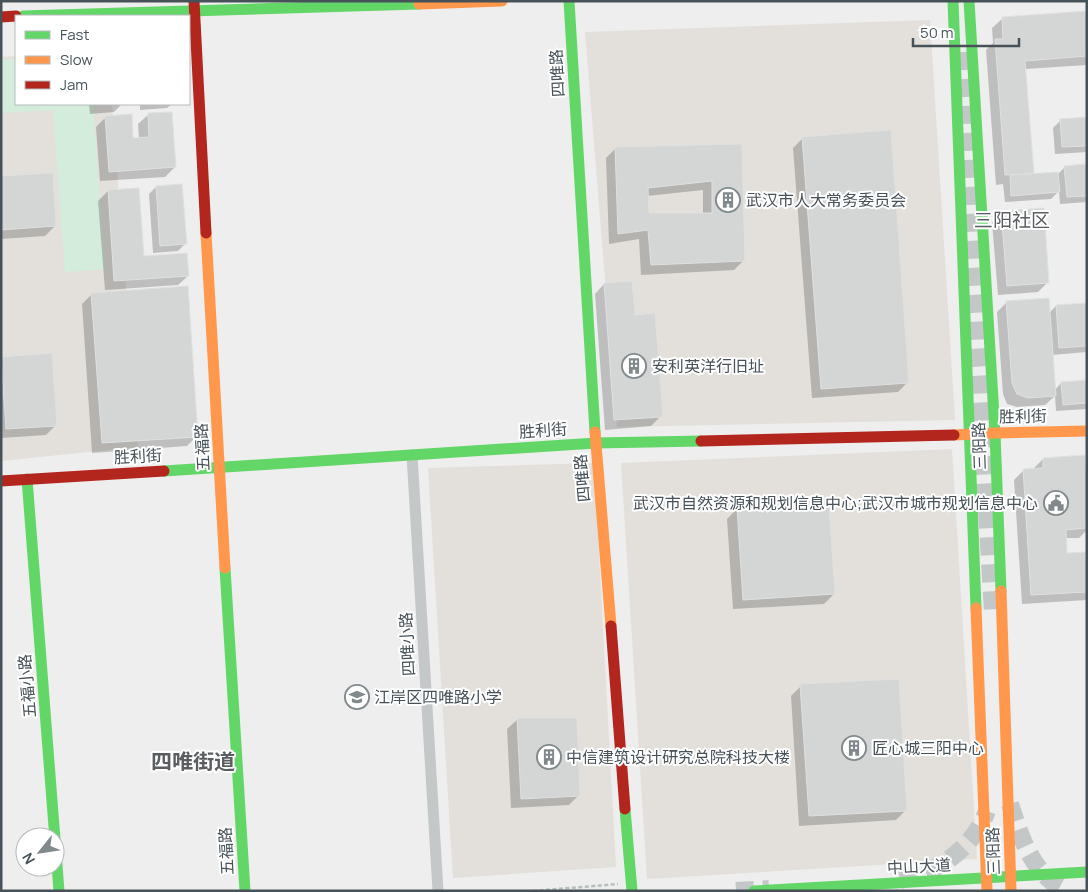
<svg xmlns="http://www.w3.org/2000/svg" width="1088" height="892" viewBox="0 0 1088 892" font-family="Manrope,'Noto Sans SC',sans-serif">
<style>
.commercial{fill:#e3e0db}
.green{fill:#d4ecdb}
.shadow{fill:#0003;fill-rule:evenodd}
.building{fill:#d4d6d6;stroke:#dfe0e1;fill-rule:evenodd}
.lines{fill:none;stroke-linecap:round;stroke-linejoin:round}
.primary-tunnel{stroke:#c4c7c8;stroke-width:18;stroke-dasharray:18 9;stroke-linecap:butt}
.path{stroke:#b5c0bc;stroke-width:2.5;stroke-dasharray:4 2.5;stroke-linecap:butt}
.street{stroke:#c5c8c9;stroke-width:11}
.fast{stroke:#63d668;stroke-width:11}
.slow{stroke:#ff974d;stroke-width:11}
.jam{stroke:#b3261e;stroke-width:11}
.labels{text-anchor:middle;stroke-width:4;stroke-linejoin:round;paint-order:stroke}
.street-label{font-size:16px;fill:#475258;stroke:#fff}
.poi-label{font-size:16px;fill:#475258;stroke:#fff;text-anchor:start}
.quarter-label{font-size:19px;fill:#5a5e61;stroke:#fff}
.district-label{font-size:21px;font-weight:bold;fill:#5a5e61;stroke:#fff}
</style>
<rect width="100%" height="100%" fill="#eee"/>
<g class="commercial">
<path d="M 930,20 L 955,420 L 617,427 L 585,32 Z"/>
<path d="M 16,56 L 16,104 L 112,104 L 138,447 L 1,461 L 1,57 Z"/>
<path d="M 952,449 L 977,859 L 647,879 L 621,463 Z"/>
<path d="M 594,463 L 616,867 L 453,878 L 428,468 Z"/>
</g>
<path class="green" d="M 16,59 L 16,104 L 93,104 L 105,269 L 65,272 L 53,110 L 1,113 L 1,60 Z"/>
<g class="shadow">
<path d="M 1087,13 L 1087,65 L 1025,69 L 1033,175 L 1057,175 L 1065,167 L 1087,166 L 1087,202 L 1060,204 L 1059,191 L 1051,199 L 1005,202 L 1003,184 L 996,185 L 986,50 L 993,43 L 992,28 L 1002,19 Z"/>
<path d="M 89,104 L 122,104 L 114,112 L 90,114 Z"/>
<path d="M 140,104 L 172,104 L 167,108 L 140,110 Z"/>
<path d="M 148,115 L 175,167 L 165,177 L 100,181 L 96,127 L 106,117 L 132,139 L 139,139 L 138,124 Z"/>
<path d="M 1087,119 L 1087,152 L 1055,154 L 1053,128 L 1061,120 Z"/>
<path d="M 803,138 L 908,382 L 898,392 L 812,398 L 793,148 Z"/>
<path d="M 741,145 L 744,260 L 734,270 L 641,275 L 639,239 L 609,244 L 606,158 L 616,148 ZM 703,190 L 703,214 L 648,214 L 647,196 Z"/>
<path d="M 1,177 L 55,226 L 45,236 L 1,239 Z"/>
<path d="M 156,187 L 185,244 L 178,251 L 153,253 L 149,194 Z"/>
<path d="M 108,191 L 142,257 L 188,276 L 178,285 L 105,290 L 98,201 Z"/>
<path d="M 1002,212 L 1048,282 L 1038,292 L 998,295 L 992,222 Z"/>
<path d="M 604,284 L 634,316 L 661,416 L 651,426 L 605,430 L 595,294 Z"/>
<path d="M 92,294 L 197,436 L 187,446 L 92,453 L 82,304 Z"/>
<path d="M 1007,302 L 1049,313 L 1056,306 L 1087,304 L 1087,352 L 1052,355 L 1055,390 L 1061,383 L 1087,381 L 1087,409 L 1056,411 L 1055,396 L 1045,405 L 1017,407 L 1007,404 L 1003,394 L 997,312 Z"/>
<path d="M 1,358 L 56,425 L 46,435 L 1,438 Z"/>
<path d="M 1043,459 L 1087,497 L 1087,530 L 1079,538 L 1065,538 L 1066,555 L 1087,553 L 1087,600 L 1022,604 L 1014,480 L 1024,470 L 1033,469 Z"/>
<path d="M 737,509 L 834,594 L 824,604 L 733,609 L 727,519 Z"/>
<path d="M 801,686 L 906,810 L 896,820 L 799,826 L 791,696 Z"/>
<path d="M 517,720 L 579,795 L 569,805 L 511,808 L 507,729 Z"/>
</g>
<g class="building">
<path d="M 1087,11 L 1087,56 L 1025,61 L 1034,174 L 1005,175 L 995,39 L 1003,39 L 1002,17 Z"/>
<path d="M 172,112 L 176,167 L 109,172 L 105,116 L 132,114 L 133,138 L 149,137 L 148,113 Z"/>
<path d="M 1087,117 L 1087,146 L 1062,147 L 1060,119 Z"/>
<path d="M 891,130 L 909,383 L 821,389 L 802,137 Z"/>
<path d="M 742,144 L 745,261 L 651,265 L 648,230 L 618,234 L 615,147 ZM 712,181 L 712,213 L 649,213 L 648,188 Z"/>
<path d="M 1087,164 L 1087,196 L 1067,197 L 1064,166 Z"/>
<path d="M 1058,172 L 1060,192 L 1011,196 L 1010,175 Z"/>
<path d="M 53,173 L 56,226 L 1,230 L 1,176 Z"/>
<path d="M 182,184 L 187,244 L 160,246 L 156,186 Z"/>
<path d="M 139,188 L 144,256 L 187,253 L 189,276 L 114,281 L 108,190 Z"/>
<path d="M 1044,208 L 1049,283 L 1007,286 L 1001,211 Z"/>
<path d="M 632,281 L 635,315 L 655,313 L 663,417 L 614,420 L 604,283 Z"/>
<path d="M 188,286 L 198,437 L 102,443 L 91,293 Z"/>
<path d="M 1049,298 L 1056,396 L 1028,398 L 1017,394 L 1012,383 L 1006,301 Z"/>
<path d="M 1087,303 L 1087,346 L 1059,348 L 1056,305 Z"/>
<path d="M 52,353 L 57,426 L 6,429 L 1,357 Z"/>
<path d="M 1087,380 L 1087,403 L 1063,405 L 1061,382 Z"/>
<path d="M 1085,455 L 1087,478 L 1087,528 L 1066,530 L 1067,553 L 1087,552 L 1087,592 L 1031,595 L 1023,469 L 1043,468 L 1043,458 Z"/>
<path d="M 829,503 L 835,594 L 743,600 L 737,508 Z"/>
<path d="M 899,679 L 907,811 L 809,816 L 800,684 Z"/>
<path d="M 517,718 L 577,718 L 580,796 L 521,799 Z"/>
</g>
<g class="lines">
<g class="primary-tunnel">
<path d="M 963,52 L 977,340 L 993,613"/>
<path d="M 1010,804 C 1019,831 1027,860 1050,880 C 1054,885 1061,887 1066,891"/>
<path d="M 900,880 C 938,873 973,848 987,811"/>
<path d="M 736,891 L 769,889"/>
</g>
<path class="path" d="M 533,891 L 618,884"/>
<path class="street" d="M 412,455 L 438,891"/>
<g class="fast">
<path d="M 569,1 L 595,432"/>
<path d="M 953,1 L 976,608"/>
<path d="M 969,1 L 995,433 L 1001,591"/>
<path d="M 23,16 L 419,4"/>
<path d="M 164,471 L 596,443 L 701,441"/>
<path d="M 27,479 L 59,891"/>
<path d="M 225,568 L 245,891"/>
<path d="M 625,809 L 632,891"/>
<path d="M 754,891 L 1087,872"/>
</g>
<g class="slow">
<path d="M 419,4 L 502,1"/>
<path d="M 206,233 L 225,568"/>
<path d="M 595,432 L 611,626"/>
<path d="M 954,435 L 995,433 L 1087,431"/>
<path d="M 1001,591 L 1011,891"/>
<path d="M 976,608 L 987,891"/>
</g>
<g class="jam">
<path d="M 194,1 L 206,233"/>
<path d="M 1,17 L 16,16"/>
<path d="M 701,441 L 954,435"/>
<path d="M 1,481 L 164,471"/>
<path d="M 611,626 L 625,809"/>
</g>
</g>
<defs>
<symbol id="building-ring" viewBox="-11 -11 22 22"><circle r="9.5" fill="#fff" stroke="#81898c" stroke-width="1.5"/><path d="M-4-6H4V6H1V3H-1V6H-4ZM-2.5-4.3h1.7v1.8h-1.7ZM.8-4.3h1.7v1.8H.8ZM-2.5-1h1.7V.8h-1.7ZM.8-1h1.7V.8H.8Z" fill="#81898c"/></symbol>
<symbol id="civic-ring" viewBox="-11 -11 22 22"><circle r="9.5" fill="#fff" stroke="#81898c" stroke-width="1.5"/><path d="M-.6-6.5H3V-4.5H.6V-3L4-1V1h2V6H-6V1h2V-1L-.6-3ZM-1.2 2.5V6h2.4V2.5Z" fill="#81898c"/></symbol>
<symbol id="school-ring" viewBox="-11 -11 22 22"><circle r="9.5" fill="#fff" stroke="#81898c" stroke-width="1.5"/><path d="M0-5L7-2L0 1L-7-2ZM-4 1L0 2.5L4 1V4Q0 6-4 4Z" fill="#81898c"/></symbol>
</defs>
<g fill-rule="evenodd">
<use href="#building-ring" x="714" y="186" width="28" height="28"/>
<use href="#building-ring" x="620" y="352" width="28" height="28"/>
<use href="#civic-ring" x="1042" y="489" width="28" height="28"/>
<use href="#school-ring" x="343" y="683" width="28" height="28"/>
<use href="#building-ring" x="840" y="734" width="28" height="28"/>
<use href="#building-ring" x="535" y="743" width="28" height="28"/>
</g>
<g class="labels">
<g class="street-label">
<text transform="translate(557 73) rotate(-93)" y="6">四唯路</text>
<text transform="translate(1023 416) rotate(-1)" y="6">胜利街</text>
<text transform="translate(543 430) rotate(-4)" y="6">胜利街</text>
<text transform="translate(979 446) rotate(-92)" y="6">三阳路</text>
<text transform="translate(202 447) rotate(-93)" y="6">五福路</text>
<text transform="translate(138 456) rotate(-3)" y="6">胜利街</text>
<text transform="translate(582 478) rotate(-95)" y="6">四唯路</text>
<text transform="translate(407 644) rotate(-93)" y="6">四唯小路</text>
<text transform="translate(27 686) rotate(-95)" y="6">五福小路</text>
<text transform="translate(226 851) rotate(-93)" y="6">五福路</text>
<text transform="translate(993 851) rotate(-92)" y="6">三阳路</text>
<text transform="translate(919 866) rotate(-3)" y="6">中山大道</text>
</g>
<g class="poi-label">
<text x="746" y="206">武汉市人大常务委员会</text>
<text x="652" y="372">安利英洋行旧址</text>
<text x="1038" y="509" text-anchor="end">武汉市自然资源和规划信息中心;武汉市城市规划信息中心</text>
<text x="374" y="703">江岸区四唯路小学</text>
<text x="872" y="754">匠心城三阳中心</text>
<text x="566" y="763">中信建筑设计研究总院科技大楼</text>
</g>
<g class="quarter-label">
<text x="1012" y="227">三阳社区</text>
</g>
<g class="district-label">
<text x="193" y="769">四唯街道</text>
</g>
</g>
<rect width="1088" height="892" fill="none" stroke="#475258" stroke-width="5"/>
<rect x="15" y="15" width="175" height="90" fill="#ffffff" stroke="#b5babc"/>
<rect x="25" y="31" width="25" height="8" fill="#63d668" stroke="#b5babc"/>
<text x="60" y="40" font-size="15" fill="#475258">Fast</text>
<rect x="25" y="56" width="25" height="8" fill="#ff974d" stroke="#b5babc"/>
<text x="60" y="65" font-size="15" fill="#475258">Slow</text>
<rect x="25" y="81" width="25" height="8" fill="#b3261e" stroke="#b5babc"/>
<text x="60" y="90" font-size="15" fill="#475258">Jam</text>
<g transform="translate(40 852) rotate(240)"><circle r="24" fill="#ffffff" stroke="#b5babc"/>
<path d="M0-4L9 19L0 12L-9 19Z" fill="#81898c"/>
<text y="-8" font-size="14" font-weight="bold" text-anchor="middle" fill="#475258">N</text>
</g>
<path d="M913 38v8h106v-8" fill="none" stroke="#475258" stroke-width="2.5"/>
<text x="920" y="38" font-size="15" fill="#475258" stroke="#ffffff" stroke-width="4" paint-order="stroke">50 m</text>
</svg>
